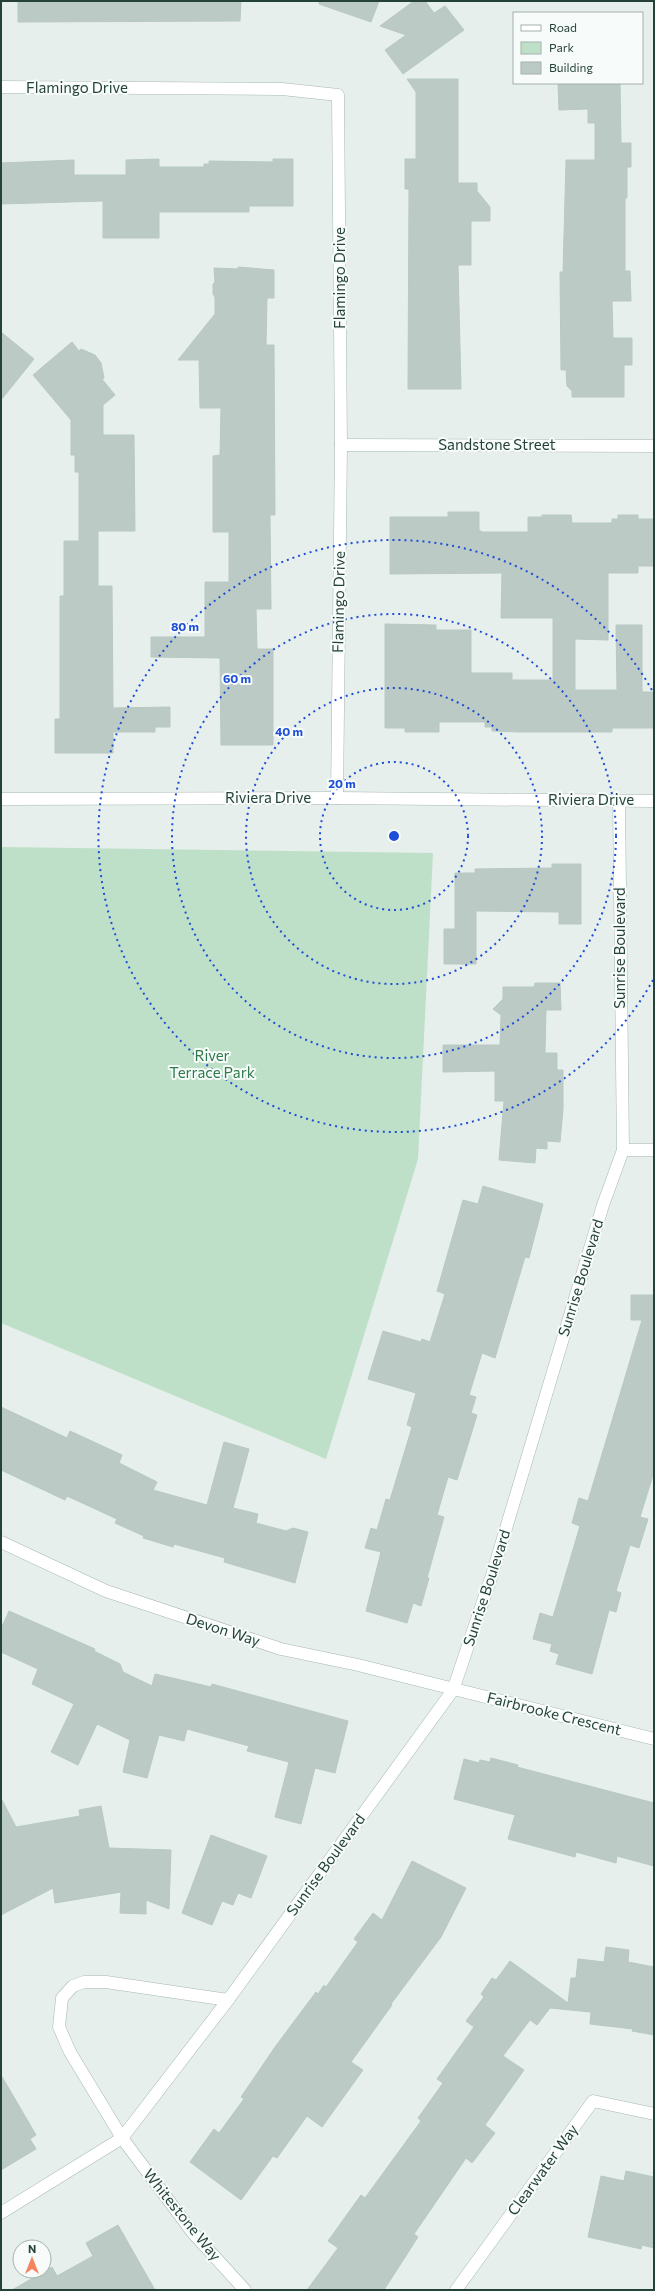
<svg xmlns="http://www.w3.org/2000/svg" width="655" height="2291" viewBox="0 0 655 2291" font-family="Commissioner,sans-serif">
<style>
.green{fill:#bfe0c8}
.building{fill:#bbcac4;stroke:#b8c9c2}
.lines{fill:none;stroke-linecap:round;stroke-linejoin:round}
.minor-casing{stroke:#a8b8b2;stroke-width:13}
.minor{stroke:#fff;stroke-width:12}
.ring{fill:none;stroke:#1d4ed8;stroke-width:2;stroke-dasharray:2 4}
.labels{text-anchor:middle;stroke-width:4;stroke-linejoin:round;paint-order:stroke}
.street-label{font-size:15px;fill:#24423a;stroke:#f7fbf9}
.park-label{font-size:15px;fill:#2d7a4b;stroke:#f7fbf9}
.centre{fill:#1d4ed8;stroke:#f7fbf9;stroke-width:2}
.ring-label{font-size:12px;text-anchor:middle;font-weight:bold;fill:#1d4ed8;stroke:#f7fbf9;stroke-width:4;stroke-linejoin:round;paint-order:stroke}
</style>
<rect width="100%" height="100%" fill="#e6efeb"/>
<path class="green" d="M 1,847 L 433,853 L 418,1159 L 326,1459 L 1,1323 Z"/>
<g class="building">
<path d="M 18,1 L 241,1 L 240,21 L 18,22 Z"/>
<path d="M 319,1 L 379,1 L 371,22 L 319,4 Z"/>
<path d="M 414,1 L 425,1 L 434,13 L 445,6 L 464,30 L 403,74 L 385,50 L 406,35 L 380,26 Z"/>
<path d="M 407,79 L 458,79 L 458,183 L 477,183 L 477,191 L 490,207 L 490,221 L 471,221 L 471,265 L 458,265 L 461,389 L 408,389 L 409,189 L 405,189 L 405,159 L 416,159 L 416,92 Z"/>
<path d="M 558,83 L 620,83 L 621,143 L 631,143 L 631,167 L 627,167 L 627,198 L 625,198 L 625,271 L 630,271 L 631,301 L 612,301 L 613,338 L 632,338 L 632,365 L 624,365 L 624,397 L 572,397 L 572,391 L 567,386 L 566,370 L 561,370 L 560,272 L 563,272 L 566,160 L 595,160 L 595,123 L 588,123 L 588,109 L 559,110 Z"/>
<path d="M 159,159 L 159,167 L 204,167 L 204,164 L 209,164 L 209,161 L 273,162 L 273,159 L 293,159 L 293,206 L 249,206 L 249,212 L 159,212 L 159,238 L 103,238 L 103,201 L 1,204 L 1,163 L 74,160 L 74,175 L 126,175 L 126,160 Z"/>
<path d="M 238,267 L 274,270 L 274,298 L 267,298 L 266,345 L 274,345 L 275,515 L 270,515 L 271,609 L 256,609 L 257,649 L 273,649 L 273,745 L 221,745 L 220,658 L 151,657 L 151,637 L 205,637 L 205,582 L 229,582 L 229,532 L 213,532 L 213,456 L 220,455 L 221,408 L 200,408 L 199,360 L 178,360 L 215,314 L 215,297 L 213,294 L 213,284 L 215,282 L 214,268 L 238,269 Z"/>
<path d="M 1,332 L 34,359 L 1,400 Z"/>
<path d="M 72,342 L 79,351 L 81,349 L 95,355 L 101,363 L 104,378 L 102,379 L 115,395 L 103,405 L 103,435 L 134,435 L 135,531 L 98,531 L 98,586 L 112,586 L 113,708 L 170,707 L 170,727 L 155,727 L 155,732 L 113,732 L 113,753 L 55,753 L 55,719 L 60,719 L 60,596 L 64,596 L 64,541 L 79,541 L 79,472 L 75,472 L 75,455 L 71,455 L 71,420 L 33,375 Z"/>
<path d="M 448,512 L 479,512 L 479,530 L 482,532 L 528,532 L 528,517 L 542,517 L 542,515 L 571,515 L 572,523 L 612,523 L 612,519 L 618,519 L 618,515 L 638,515 L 638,519 L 654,519 L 654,566 L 638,566 L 638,573 L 608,573 L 608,640 L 575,639 L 575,690 L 617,690 L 616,625 L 642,625 L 642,692 L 654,692 L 654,728 L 612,728 L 612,732 L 519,732 L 492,731 L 492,727 L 485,727 L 485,722 L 439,722 L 439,732 L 405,732 L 405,728 L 385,728 L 385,624 L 436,625 L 436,630 L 471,630 L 471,673 L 512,673 L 512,680 L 553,680 L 553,618 L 501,618 L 502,573 L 390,574 L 390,517 L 448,517 Z"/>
<path d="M 552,864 L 581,864 L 581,924 L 559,924 L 559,912 L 476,911 L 476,964 L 444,964 L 444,929 L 455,929 L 455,873 L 475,873 L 475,869 L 552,868 Z"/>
<path d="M 535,983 L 560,983 L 561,1010 L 546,1010 L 545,1053 L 557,1053 L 557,1070 L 563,1070 L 563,1109 L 560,1142 L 547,1141 L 547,1149 L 536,1148 L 535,1163 L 499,1160 L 504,1101 L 495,1101 L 495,1071 L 443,1072 L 443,1045 L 500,1045 L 501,1015 L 493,1009 L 503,999 L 503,987 L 534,987 Z"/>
<path d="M 483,1186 L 543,1204 L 529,1258 L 525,1257 L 495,1358 L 482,1353 L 469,1395 L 476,1397 L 471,1413 L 477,1415 L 457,1480 L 448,1477 L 437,1515 L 444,1517 L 427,1578 L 429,1578 L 421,1606 L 413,1603 L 407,1623 L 366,1611 L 381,1552 L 365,1548 L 371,1528 L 377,1530 L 386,1499 L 390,1500 L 412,1427 L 407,1425 L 416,1393 L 368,1379 L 383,1331 L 421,1342 L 422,1339 L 430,1342 L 445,1294 L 437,1291 L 463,1200 L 478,1204 Z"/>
<path d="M 631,1295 L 654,1295 L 654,1472 L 640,1517 L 648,1519 L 639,1548 L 630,1545 L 616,1591 L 621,1593 L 616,1612 L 609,1610 L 592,1674 L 556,1664 L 559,1654 L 550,1651 L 552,1644 L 533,1639 L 540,1613 L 553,1617 L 580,1526 L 572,1523 L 579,1498 L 588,1501 L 626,1374 L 642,1320 L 631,1320 Z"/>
<path d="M 1,1407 L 67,1438 L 70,1431 L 122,1455 L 119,1463 L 157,1482 L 153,1490 L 207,1505 L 224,1442 L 249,1449 L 233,1508 L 258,1514 L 256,1523 L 286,1531 L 293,1528 L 308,1532 L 295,1583 L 224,1562 L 225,1558 L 174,1544 L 173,1547 L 143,1538 L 144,1536 L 115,1523 L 117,1519 L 67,1496 L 65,1500 L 1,1470 Z"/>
<path d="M 9,1611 L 95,1649 L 94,1651 L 120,1664 L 123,1672 L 152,1686 L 155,1674 L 211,1687 L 212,1684 L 348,1721 L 335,1773 L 315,1768 L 301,1824 L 275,1817 L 289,1762 L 247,1751 L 249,1746 L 187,1729 L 184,1741 L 159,1735 L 147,1778 L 123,1772 L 130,1740 L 97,1724 L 78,1765 L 51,1752 L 74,1704 L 32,1684 L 38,1669 L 1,1652 L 1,1629 Z"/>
<path d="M 491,1758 L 518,1765 L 517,1767 L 654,1803 L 654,1866 L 617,1856 L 616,1863 L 576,1852 L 575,1857 L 508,1839 L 515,1815 L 454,1799 L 464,1759 L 479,1763 L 480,1760 L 490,1762 Z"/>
<path d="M 1,1798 L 16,1827 L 80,1816 L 79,1810 L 101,1806 L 109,1848 L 171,1850 L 169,1909 L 146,1900 L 146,1914 L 120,1913 L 121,1892 L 55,1903 L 53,1888 L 1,1915 Z"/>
<path d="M 211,1835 L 267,1856 L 251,1898 L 238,1893 L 233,1905 L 222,1901 L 212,1925 L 182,1913 Z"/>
<path d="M 412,1861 L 466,1888 L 441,1937 L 391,2004 L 392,2005 L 351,2062 L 363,2070 L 322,2127 L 307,2116 L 277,2158 L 273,2156 L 241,2200 L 190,2162 L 214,2129 L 219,2133 L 244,2099 L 241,2097 L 275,2047 L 316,1992 L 318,1994 L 324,1985 L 326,1987 L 358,1942 L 354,1939 L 373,1913 L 382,1920 Z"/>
<path d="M 606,1947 L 629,1950 L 628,1962 L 654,1967 L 654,2035 L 632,2031 L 633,2029 L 590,2024 L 591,2012 L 550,2008 L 537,2025 L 530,2020 L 503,2056 L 524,2070 L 485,2125 L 495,2133 L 472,2163 L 466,2158 L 414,2234 L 418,2237 L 384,2290 L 307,2290 L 338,2248 L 328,2241 L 361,2195 L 365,2198 L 421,2121 L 418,2118 L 443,2083 L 437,2079 L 474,2027 L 466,2021 L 484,1997 L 481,1994 L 492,1978 L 496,1980 L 510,1961 L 568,2003 L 571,1978 L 576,1978 L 578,1959 L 604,1962 Z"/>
<path d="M 1,2075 L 36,2135 L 30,2139 L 36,2149 L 1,2170 Z"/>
<path d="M 626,2171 L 654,2177 L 654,2248 L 642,2245 L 641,2249 L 588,2237 L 601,2176 L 624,2181 Z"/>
<path d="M 118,2225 L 155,2290 L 12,2290 L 52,2267 L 57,2276 L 93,2256 L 86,2243 Z"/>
</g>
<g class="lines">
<defs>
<g id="minor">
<path d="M 1,87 L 282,89 L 338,95 L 341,445 L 337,798"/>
<path d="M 341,445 L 654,446"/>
<path d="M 1,799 L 337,798 L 654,801"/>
<path d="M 623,1150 L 654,1150"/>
<path d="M 1,1542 L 106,1591 L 281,1649 L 358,1665 L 654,1739"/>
<path d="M 228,2000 L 106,1982 L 84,1982 L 73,1986 L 62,1998 L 59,2027 L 70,2052 L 122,2138 L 193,2233 L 245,2290"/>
<path d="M 1,2213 L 122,2138 L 228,2000 L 453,1690 L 492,1575 L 603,1205 L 623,1150 L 619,801"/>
<path d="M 456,2290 L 593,2101 L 654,2114"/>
</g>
</defs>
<use href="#minor" class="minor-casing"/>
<use href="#minor" class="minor"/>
</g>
<g class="ring">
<circle cx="394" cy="836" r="74"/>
<circle cx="394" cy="836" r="148"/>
<circle cx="394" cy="836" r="222"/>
<path d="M653 980A296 296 0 1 1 653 692"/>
</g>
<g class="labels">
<g class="street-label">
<text x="77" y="93">Flamingo Drive</text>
<text transform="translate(340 278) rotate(-90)" y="5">Flamingo Drive</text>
<text x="497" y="450">Sandstone Street</text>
<text transform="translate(339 602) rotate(-89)" y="5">Flamingo Drive</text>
<text x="268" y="803">Riviera Drive</text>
<text x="591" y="805">Riviera Drive</text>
<text transform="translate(620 948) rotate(-90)" y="5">Sunrise Boulevard</text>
<text transform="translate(581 1278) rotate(-73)" y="5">Sunrise Boulevard</text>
<text transform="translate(487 1588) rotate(-72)" y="5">Sunrise Boulevard</text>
<text transform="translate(223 1630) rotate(18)" y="5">Devon Way</text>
<text transform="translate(554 1714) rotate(14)" y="5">Fairbrooke Crescent</text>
<text transform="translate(326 1865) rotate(-54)" y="5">Sunrise Boulevard</text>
<text transform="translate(543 2170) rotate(-54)" y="5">Clearwater Way</text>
<text transform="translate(182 2215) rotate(51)" y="5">Whitestone Way</text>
</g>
<g class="park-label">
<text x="212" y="1061">River<tspan x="212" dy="17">Terrace Park</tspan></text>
</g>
</g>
<circle cx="394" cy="836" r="6" class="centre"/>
<g class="ring-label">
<text x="185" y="631">80 m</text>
<text x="237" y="683">60 m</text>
<text x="289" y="736">40 m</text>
<text x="342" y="788">20 m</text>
</g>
<rect width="655" height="2291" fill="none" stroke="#24423a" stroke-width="4"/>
<rect x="513" y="12" width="130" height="72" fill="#f7fbf9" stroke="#a3b1ad"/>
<rect x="521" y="25" width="20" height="6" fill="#ffffff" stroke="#a3b1ad"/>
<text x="549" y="32" font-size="12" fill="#24423a">Road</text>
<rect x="521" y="42" width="20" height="12" fill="#bfe0c8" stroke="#a3b1ad"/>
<text x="549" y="52" font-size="12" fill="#24423a">Park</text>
<rect x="521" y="62" width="20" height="12" fill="#bbcac4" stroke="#a3b1ad"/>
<text x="549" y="72" font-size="12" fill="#24423a">Building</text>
<g transform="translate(32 2259)"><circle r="19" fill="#f7fbf9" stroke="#a3b1ad"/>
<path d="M0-3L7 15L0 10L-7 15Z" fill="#f4845f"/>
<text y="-6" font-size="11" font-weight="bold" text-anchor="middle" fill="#24423a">N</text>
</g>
</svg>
